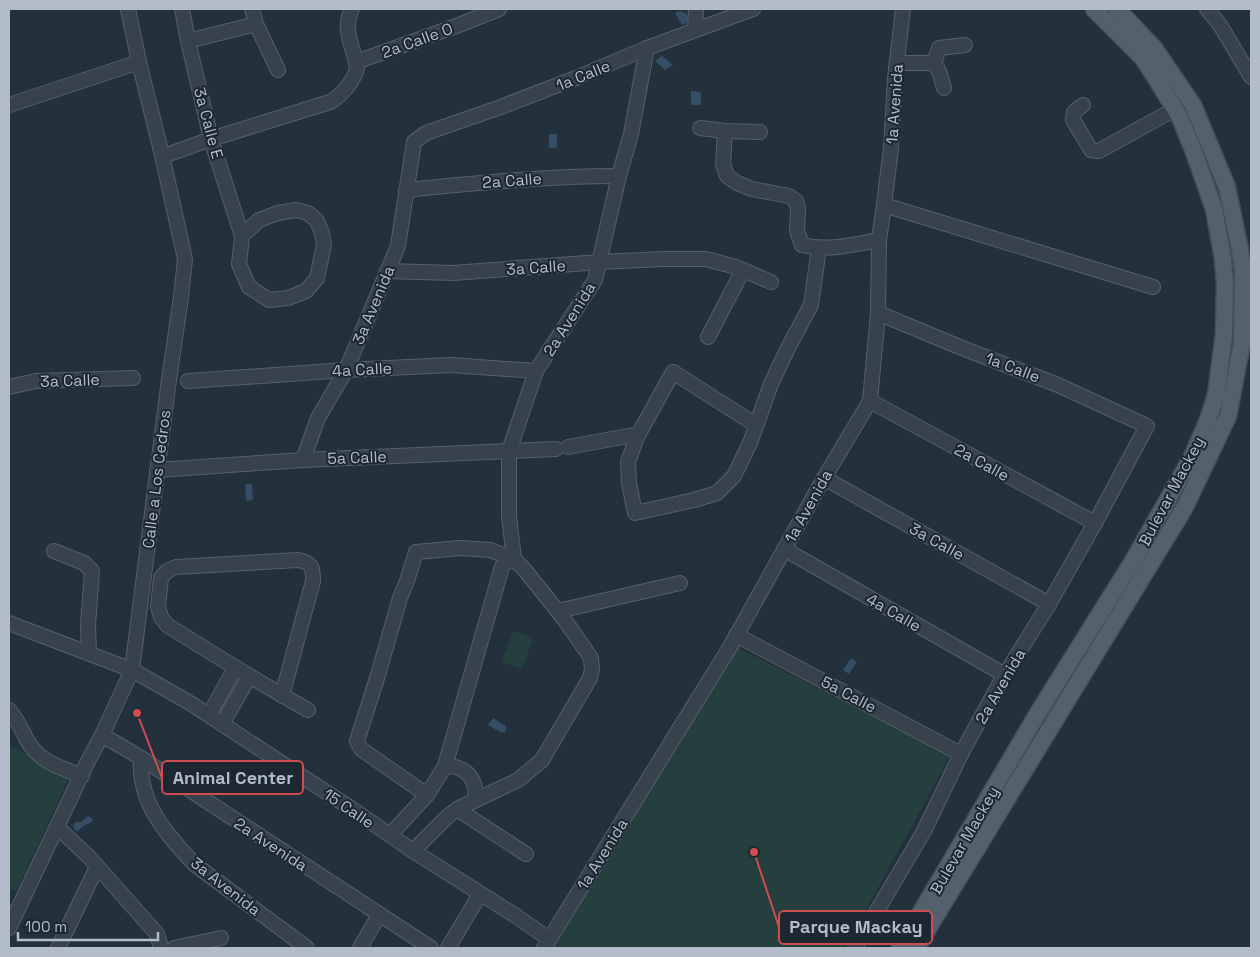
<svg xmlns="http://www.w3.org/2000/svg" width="1260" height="957" viewBox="0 0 1260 957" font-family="'Space Grotesk',sans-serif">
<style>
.green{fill:#253e3e}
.water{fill:#364e65}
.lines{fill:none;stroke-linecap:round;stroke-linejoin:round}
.minor-casing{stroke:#55606b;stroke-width:16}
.major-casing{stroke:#434e59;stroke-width:19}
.minor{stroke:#37424d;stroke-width:14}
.major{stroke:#54616d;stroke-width:16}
.labels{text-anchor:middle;stroke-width:4;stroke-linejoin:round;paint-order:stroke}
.street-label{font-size:16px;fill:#b2bdc9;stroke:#1c2732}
.leader{fill:none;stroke:#cd4d50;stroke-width:2}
.callout-dot{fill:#cd4d50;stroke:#1c2732;stroke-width:2}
.callout{fill:#1c2732;stroke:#cd4d50;stroke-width:2}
.callout-label{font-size:18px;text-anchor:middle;font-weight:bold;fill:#b2bdc9}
</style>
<rect width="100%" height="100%" fill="#23313d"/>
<g class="green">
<path d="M 513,631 L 533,638 L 522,669 L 502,662 Z"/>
<path d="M 738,648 L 951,755 L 845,948 L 550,948 Z"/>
<path d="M 10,746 L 71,774 L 16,892 L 9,888 L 9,750 Z"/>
</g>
<g class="water">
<path d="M 679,11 L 685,13 L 688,17 L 687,23 L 682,25 L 675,13 Z"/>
<path d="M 662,56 L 673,65 L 665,70 L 655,61 Z"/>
<path d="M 691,91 L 701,92 L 701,105 L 691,105 Z"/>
<rect x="549" y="134" width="8" height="14"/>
<path d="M 245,484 L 252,484 L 253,500 L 246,501 Z"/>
<path d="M 851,658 L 857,662 L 849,674 L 843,670 Z"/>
<path d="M 493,718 L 506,726 L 506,731 L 502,733 L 488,725 Z"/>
<path d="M 88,816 L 92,818 L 93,821 L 82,827 L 78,831 L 75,830 L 73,827 L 74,824 L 76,822 L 81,822 Z"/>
</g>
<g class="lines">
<defs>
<g id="minor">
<path d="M 182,9 L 188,41 L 211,139 L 242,236"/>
<path d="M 252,9 L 256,24 L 278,70"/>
<path d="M 1207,9 L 1220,25 L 1251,77"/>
<path d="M 695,30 L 696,9"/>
<path d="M 188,41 L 256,24"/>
<path d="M 356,62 L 459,25 L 499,9"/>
<path d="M 897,63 L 934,63 L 939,71 L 944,88"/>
<path d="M 934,63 L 939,48 L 965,45"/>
<path d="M 9,105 L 139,62"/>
<path d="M 1083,105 L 1074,112 L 1073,120 L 1091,150 L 1099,151 L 1175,109"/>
<path d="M 700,128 L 725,131"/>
<path d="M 760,132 L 725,131 L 723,164 L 727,176 L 737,183 L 752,189 L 789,196 L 796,201 L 798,209 L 797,231 L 802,245 C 827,251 853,245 879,240"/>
<path d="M 172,153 L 211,139 L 330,102 C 342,95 354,81 357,68 C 354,45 341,31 352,9"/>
<path d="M 406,190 C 477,183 547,176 619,176"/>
<path d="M 884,205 L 1153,287"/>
<path d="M 296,210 L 308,213 L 317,221 L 322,233 L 324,245 L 317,278 L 306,291 L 288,298 L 269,300 L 249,287 L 239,264 L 242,236 L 259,220 L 278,213 Z"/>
<path d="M 387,271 L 453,273 L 600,262 L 664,259 L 706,259 L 736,267 L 771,282"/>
<path d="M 708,337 L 743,270"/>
<path d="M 188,381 L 346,370 L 451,365 L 536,371"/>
<path d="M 9,387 L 36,381 L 133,378"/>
<path d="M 870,401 L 1095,523"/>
<path d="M 756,425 L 673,372 L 637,437 L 628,462 L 629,483 L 635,513 L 694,500 L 717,493 L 734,476 L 750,443 L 771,384 L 787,350 L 811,305 L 819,248"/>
<path d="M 568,447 L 639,434"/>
<path d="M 303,460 L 318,418 L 346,370 L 398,246 L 414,142 L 426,133 L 498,108 L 576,78 L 647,48 L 753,9"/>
<path d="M 157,470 L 303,460 L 556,449"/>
<path d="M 824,478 L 1049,604"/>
<path d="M 784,549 L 1005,675"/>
<path d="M 54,551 L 84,563 L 92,571 L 88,625 L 89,653"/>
<path d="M 558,611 L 680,583"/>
<path d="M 9,623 L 132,670 L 190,703 L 355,811 L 413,851 L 516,916 L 549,939"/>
<path d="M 736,635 L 961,754"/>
<path d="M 282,696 L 313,581 C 313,568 313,563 298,560 L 176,567 L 167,571 L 161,578 L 158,607 L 161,617 L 167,625 C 213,654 259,683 308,710"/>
<path d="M 9,710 C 18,720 21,729 27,740 C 39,762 60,767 82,776"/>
<path d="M 209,715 L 235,668"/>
<path d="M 222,724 L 249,677"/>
<path d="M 102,735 L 141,758 L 431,948"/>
<path d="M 141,758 C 138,803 165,832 194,864 L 307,948"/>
<path d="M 445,766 C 467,766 476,778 476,799"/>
<path d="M 427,795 L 361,749 L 357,741 L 378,675 L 400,598 L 407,581 L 416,552 L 460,548 L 490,550 L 514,559 L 509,516 L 509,451 L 536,371 L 595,280 L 619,176 L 631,134 L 647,48"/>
<path d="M 457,809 L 526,854"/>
<path d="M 57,827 L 89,857 L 157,934 L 161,948"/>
<path d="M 390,835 L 427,795 L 445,766 L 502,567 L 506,562 L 514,559 L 524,569 L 564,619 L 591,658 L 592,669 L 590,678 L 542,760 L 518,780 L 457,809 L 447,817 L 413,851"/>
<path d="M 9,928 L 87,763 L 102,735 L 132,670 L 168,387 L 181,297 L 185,259 L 162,155 L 139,62 L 128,9"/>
<path d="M 58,948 L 97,867"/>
<path d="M 174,948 L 221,938"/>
<path d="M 360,948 L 379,915"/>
<path d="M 448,948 L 480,894"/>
<path d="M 544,948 L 730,647 L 824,478 L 870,401 L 878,313 L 879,240 L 884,205 L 891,148 L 895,78 L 903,9"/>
<path d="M 855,948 L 924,831 L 961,754 L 1001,681 L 1049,604 L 1095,523 L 1147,426 L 1058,385 L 962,348 L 878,313"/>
</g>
<g id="major">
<path d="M 900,948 L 1038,713 L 1133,561 L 1192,457 L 1208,420 L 1216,395 L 1224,334 L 1225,284 L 1223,259 L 1214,209 L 1194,152 L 1181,120 L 1175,109 L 1143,58 L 1094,9"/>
<path d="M 916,948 L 1185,507 L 1228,416 L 1242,343 L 1243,270 L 1240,250 L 1227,187 L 1193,105 L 1154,48 L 1117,9"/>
</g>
</defs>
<use href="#minor" class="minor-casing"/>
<use href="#major" class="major-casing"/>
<use href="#minor" class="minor"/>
<use href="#major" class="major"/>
</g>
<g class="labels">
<g class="street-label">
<text transform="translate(417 40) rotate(-20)" y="6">2a Calle O</text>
<text transform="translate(583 75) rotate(-22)" y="6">1a Calle</text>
<text transform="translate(894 104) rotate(-86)" y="6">1a Avenida</text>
<text transform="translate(209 123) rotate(75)" y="6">3a Calle E</text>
<text transform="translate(512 180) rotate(-4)" y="6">2a Calle</text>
<text transform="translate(536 267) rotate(-4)" y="6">3a Calle</text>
<text transform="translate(373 305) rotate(-67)" y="6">3a Avenida</text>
<text transform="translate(569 319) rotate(-58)" y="6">2a Avenida</text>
<text transform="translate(1013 367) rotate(21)" y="6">1a Calle</text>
<text transform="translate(362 369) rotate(-3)" y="6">4a Calle</text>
<text transform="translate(70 380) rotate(-2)" y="6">3a Calle</text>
<text transform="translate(357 457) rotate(-2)" y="6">5a Calle</text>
<text transform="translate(982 462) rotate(29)" y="6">2a Calle</text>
<text transform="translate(156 479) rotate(-83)" y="6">Calle a Los Cedros</text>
<text transform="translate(1171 491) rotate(-62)" y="6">Bulevar Mackey</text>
<text transform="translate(808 506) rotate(-61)" y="6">1a Avenida</text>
<text transform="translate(937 541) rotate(29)" y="6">3a Calle</text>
<text transform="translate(894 612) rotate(30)" y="6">4a Calle</text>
<text transform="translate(1000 686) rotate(-60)" y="6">2a Avenida</text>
<text transform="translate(849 694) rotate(28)" y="6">5a Calle</text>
<text transform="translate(349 808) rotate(34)" y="6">15 Calle</text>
<text transform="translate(964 840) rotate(-60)" y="6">Bulevar Mackey</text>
<text transform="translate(271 844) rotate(33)" y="6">2a Avenida</text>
<text transform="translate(602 854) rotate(-58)" y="6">1a Avenida</text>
<text transform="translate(226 886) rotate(38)" y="6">3a Avenida</text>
</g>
</g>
<path class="leader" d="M137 713L162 778M754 852L779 927"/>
<g class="callout-dot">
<circle cx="137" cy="713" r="5"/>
<circle cx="754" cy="852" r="5"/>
</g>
<g class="callout">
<rect x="162" y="761" width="141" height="33" rx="5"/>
<rect x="779" y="911" width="153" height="33" rx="5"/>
</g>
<g class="callout-label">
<text x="233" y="784">Animal Center</text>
<text x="856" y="933">Parque Mackay</text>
</g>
<rect width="1260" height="957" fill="none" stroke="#b2bdc9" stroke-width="20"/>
<path d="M18 932v8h140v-8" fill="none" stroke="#b2bdc9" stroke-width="2.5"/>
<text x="25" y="932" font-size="15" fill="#b2bdc9" stroke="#1c2732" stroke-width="4" paint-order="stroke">100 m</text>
</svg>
